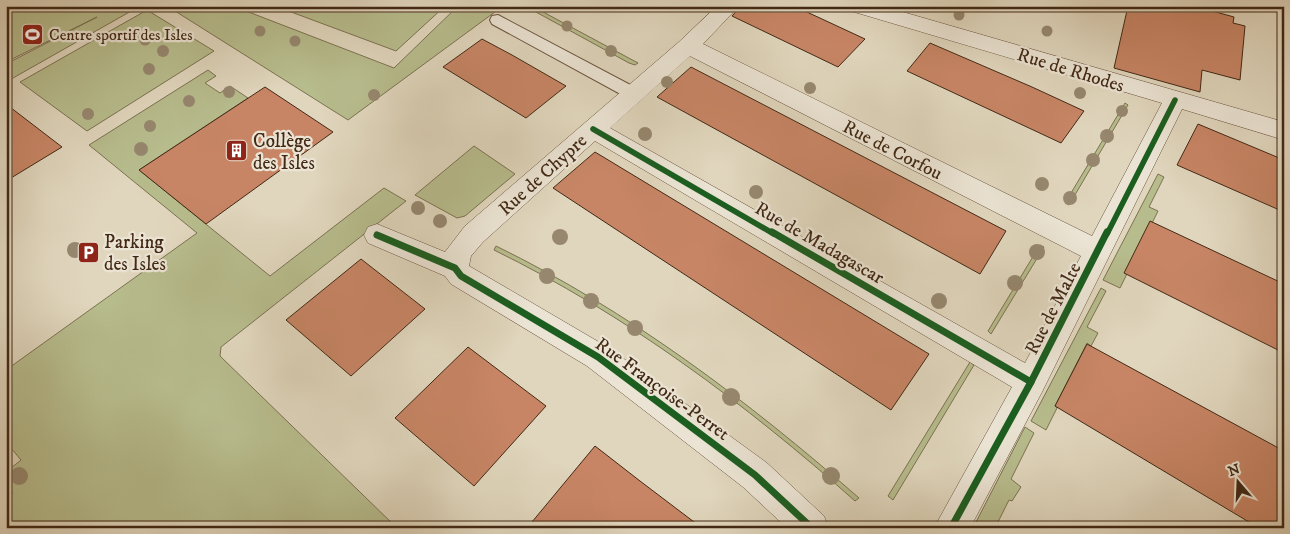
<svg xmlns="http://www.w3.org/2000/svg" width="1290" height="534" viewBox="0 0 1290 534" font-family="'IM FELL DW Pica',serif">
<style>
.green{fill:#b7bc8d;stroke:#7c7251}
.building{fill:#c78565;stroke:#422915}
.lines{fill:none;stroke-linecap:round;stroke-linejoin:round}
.service-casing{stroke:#6a543f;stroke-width:2}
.minor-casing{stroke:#6a543f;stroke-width:1}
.service{fill:#ebe4d4;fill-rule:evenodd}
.minor{fill:#ebe4d4;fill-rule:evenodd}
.cycleway-far1-casing{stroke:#ebe4d4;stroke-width:8}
.cycleway-casing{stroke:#ebe4d4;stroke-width:10}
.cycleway-far1{stroke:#1b5e20;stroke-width:5.5}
.cycleway{stroke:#1b5e20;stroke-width:7}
.tree{fill:#96876e}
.labels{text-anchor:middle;stroke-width:4.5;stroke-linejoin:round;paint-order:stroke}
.far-poi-label{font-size:16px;fill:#422915;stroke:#ebe4d4;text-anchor:start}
.street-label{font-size:19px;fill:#422915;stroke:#ebe4d4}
.poi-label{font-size:19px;fill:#422915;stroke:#ebe4d4;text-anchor:start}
</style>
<rect width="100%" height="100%" fill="#e0d6bd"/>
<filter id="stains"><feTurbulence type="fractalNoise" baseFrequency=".004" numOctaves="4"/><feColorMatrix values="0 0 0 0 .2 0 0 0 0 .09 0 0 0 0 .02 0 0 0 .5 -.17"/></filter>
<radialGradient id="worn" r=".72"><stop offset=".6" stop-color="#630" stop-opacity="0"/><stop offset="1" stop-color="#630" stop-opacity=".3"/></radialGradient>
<g class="green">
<path d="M 6,6 L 115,6 L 113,8 L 117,11 L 126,6 L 140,6 L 6,82 L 6,64 L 97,17 L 6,62 Z"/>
<path d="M 167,6 L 233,6 L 394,68 L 458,6 L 503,6 L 348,120 Z"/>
<path d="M 275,6 L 445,6 L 396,51 Z"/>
<path d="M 525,6 L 532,6 L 638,63 L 635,65 L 629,63 Z"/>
<path d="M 147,10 L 214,51 L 87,131 L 20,82 Z"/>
<path d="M 208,70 L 216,76 L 205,83 L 220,93 L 230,86 L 248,98 L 139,170 L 270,276 L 384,188 L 406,201 L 221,347 L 220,356 L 397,528 L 6,528 L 6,498 L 13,493 L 6,484 L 6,472 L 21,460 L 6,442 L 6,370 L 197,233 L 89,145 Z"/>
<path d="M 1125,103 L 1128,105 L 1069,205 L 1065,203 Z"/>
<path d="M 474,146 L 515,174 L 465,216 L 457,218 L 415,195 Z"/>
<path d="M 1158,174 L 1164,177 L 1149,207 L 1158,211 L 1120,288 L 1103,280 Z"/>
<path d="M 1040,245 L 1044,247 L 991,334 L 988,331 Z"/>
<path d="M 496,246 C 629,311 748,401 859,498 L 855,501 C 746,404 625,314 494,250 Z"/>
<path d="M 1101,288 L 1106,291 L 1087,327 L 1098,333 L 1091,346 L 1087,343 L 1055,406 L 1057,408 L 1046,430 L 1031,421 Z"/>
<path d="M 970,362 L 974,365 L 893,500 L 888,496 Z"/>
<path d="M 1025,427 L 1034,433 L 1011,479 L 1021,487 L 1012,501 L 1009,500 L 995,528 L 973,528 Z"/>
</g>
<g class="building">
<path d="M 741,6 L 794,6 L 865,39 L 838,67 L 732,16 Z"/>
<path d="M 1128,6 L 1194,6 L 1234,17 L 1233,23 L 1245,26 L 1240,80 L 1202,70 L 1200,92 L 1114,68 Z"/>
<path d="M 482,39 L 512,55 L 566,86 L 526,118 L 443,67 Z"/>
<path d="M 930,43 L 1032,87 L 1084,111 L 1061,143 L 907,71 Z"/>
<path d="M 691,67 L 1006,231 L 980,274 L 657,97 Z"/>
<path d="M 265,87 L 333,132 L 206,224 L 139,170 Z"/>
<path d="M 6,104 L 62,147 L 6,181 Z"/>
<path d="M 1198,124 L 1284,160 L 1284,212 L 1177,165 Z"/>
<path d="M 595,152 L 929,354 L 891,410 L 553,188 Z"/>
<path d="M 1150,221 L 1284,284 L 1284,353 L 1124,273 Z"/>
<path d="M 361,259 L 425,309 L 351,376 L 286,320 Z"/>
<path d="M 1087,344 L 1284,451 L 1284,528 L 1259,528 L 1055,406 Z"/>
<path d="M 468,347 L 546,406 L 474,486 L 395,418 Z"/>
<path d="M 595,446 L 640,481 L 702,528 L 527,528 Z"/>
</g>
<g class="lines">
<defs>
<path id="service" d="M 498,15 L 638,89 L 641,93 L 638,97 L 632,99 L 626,97 L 492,24 L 490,20 L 492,16 Z"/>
<g id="minor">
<path d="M 717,6 L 739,6 L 703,44 L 1092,236 L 1162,103 L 851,11 L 848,6 L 882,6 L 1284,122 L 1284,140 L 1182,109 L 1042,392 L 970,528 L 934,528 L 1012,387 L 595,141 L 483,242 L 471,256 L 469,266 L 609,348 L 767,463 L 824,516 L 829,528 L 787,528 L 743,487 L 587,366 L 451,284 L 445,276 L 368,243 L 364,235 L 368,227 L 377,224 L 445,252 L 465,226 L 680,41 ZM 690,56 L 1081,256 L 1025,363 L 610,128 Z"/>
<path d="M 1269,6 L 1284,6 L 1284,13 L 1272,11 Z"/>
</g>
</defs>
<use href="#service" class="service-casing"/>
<use href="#minor" class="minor-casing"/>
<use href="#service" class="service"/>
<use href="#minor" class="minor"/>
<defs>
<g id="cycleway-far1">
<path d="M 593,129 L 774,234"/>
<path d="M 1107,234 L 1175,100"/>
</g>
<g id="cycleway">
<path d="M 772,232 L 1031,382"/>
<path d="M 377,235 L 455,268 L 461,276 L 598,357 L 755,475 L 812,528"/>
<path d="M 951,528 L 1031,382 L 1107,232"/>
</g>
</defs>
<use href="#cycleway-far1" class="cycleway-far1-casing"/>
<use href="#cycleway" class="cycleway-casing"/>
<use href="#cycleway-far1" class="cycleway-far1"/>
<use href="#cycleway" class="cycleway"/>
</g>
<g class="tree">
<circle cx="959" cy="15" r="5.5"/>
<circle cx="567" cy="26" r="5.5"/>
<circle cx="260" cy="31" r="5.5"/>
<circle cx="1047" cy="31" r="5.5"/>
<circle cx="145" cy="40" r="5.5"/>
<circle cx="295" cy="41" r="5.5"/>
<circle cx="163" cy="51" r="6"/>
<circle cx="611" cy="51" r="6"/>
<circle cx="149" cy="69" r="6"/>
<circle cx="667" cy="82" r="6"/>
<circle cx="810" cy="88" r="6"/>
<circle cx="229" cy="92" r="6"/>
<circle cx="1080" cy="93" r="6"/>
<circle cx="374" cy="95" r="6"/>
<circle cx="189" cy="101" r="6"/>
<circle cx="1122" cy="111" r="6"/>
<circle cx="88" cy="114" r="6"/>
<circle cx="150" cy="126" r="6"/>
<circle cx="645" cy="134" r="7"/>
<circle cx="1107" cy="136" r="7"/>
<circle cx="141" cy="149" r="7"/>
<circle cx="1093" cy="160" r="7"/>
<circle cx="1042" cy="184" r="7"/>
<circle cx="756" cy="192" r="7"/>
<circle cx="1070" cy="198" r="7"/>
<circle cx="418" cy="208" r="7"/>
<circle cx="440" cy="221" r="7"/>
<circle cx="560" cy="237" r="8"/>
<circle cx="75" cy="250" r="8"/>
<circle cx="1037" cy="252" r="8"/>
<circle cx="547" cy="276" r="8"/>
<circle cx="1015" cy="283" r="8"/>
<circle cx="591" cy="301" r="8"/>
<circle cx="939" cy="301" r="8"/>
<circle cx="635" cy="328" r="8"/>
<circle cx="731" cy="397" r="9"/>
<circle cx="19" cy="476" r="9"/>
<circle cx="831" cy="476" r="9"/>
</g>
<defs>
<symbol id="stadium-square" viewBox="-11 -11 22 22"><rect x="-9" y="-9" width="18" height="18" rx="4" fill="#8f2418" stroke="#ebe4d4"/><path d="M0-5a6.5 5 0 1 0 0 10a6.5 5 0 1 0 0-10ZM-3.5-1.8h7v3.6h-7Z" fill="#fff"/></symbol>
<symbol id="building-square" viewBox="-11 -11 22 22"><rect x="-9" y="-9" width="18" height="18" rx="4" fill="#8f2418" stroke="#ebe4d4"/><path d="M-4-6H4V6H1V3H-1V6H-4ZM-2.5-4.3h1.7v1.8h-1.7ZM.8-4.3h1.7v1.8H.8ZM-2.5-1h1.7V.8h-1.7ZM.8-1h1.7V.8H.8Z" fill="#fff"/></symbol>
<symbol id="parking-square" viewBox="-11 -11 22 22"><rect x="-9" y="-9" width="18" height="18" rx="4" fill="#8f2418" stroke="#ebe4d4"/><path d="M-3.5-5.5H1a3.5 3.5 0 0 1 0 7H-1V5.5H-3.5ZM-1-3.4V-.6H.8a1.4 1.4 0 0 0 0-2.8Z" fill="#fff"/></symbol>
</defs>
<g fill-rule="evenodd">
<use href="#stadium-square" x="20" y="22" width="25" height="25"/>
<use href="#building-square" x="224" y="138" width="25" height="25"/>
<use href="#parking-square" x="76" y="240" width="25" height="25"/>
</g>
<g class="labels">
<g class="far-poi-label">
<text x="49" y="40">Centre sportif des Isles</text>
</g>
<g class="street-label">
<text transform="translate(1071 69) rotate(17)" y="7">Rue de Rhodes</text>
<text transform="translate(893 149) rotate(27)" y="7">Rue de Corfou</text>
<text transform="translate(542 174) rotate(-42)" y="7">Rue de Chypre</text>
<text transform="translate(820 242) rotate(30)" y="7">Rue de Madagascar</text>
<text transform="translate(1052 308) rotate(-63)" y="7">Rue de Malte</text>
<text transform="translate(663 388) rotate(36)" y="7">Rue Françoise-Perret</text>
</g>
<g class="poi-label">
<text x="253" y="147">Collège<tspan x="253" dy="22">des Isles</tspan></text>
<text x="104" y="248">Parking<tspan x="104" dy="22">des Isles</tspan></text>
</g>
</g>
<rect width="1290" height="534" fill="none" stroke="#e0d6bd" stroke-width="25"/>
<rect x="8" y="8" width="1275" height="519" fill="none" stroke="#422915" stroke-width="2.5"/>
<rect x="12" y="12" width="1265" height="509" fill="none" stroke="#422915"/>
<g transform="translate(1238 482) rotate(341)" stroke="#ebe4d4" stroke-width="4" paint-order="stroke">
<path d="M0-4L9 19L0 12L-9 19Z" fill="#422915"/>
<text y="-8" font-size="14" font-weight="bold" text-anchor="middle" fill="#422915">N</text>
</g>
<rect width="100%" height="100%" filter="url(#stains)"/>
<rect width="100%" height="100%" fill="url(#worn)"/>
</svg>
